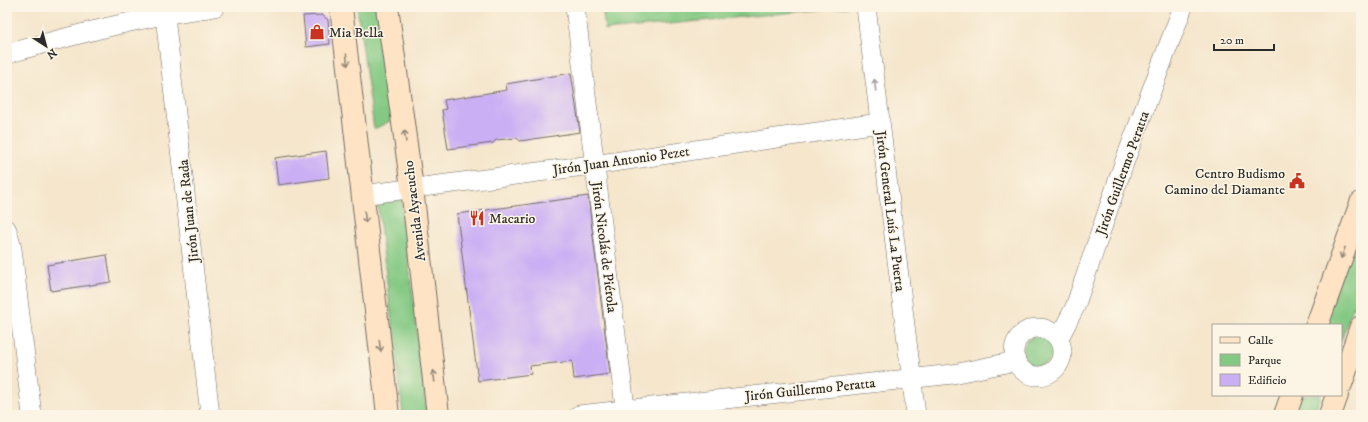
<svg xmlns="http://www.w3.org/2000/svg" width="1368" height="422" viewBox="0 0 1368 422" font-family="'IM FELL DW Pica',serif">
<style>
.green{fill:#84c983;stroke:#587a57}
.building{fill:#caaff4}
.lines{fill:none;stroke-linecap:round;stroke-linejoin:round}
.street-casing{stroke:#726c63;stroke-width:20}
.secondary-casing{stroke:#726c63;stroke-width:24}
.street{stroke:#fff;stroke-width:19}
.secondary{stroke:#fee4c5;stroke-width:22}
.oneway{stroke:#948878}
.oneway2{stroke:#a0a0a0}
.labels{text-anchor:middle;stroke-width:3;stroke-linejoin:round;paint-order:stroke}
.poi-label{font-size:14px;fill:#2b2b2b;stroke:#fcf5e5;text-anchor:start}
.street-label{font-size:14px;fill:#2b2b2b;stroke:#fcf5e5}
</style>
<rect width="100%" height="100%" fill="#fcf5e5"/>
<filter id="ink" filterUnits="userSpaceOnUse"><feTurbulence type="fractalNoise" baseFrequency=".025" numOctaves="2"/><feDisplacementMap in="SourceGraphic" scale="8" xChannelSelector="R" yChannelSelector="G"/><feConvolveMatrix kernelMatrix="1 2 1 2 8 2 1 2 1" color-interpolation-filters="sRGB"/></filter>
<filter id="wash" filterUnits="userSpaceOnUse"><feTurbulence type="fractalNoise" baseFrequency=".012" numOctaves="4" result="noise"/><feDisplacementMap in="SourceGraphic" scale="16" xChannelSelector="R" yChannelSelector="G"/><feGaussianBlur stdDeviation="0.9" result="paint"/><feColorMatrix in="noise" values="0 0 0 0 0 0 0 0 0 0 0 0 0 0 0 0 0 1.4 0 .05"/><feComposite in="paint" operator="in"/></filter>
<g filter="url(#wash)">
<rect width="100%" height="100%" fill="#f5e6cc"/>
<g class="green">
<path d="M 357,7 L 379,7 L 392,120 L 374,129 Z"/>
<path d="M 602,7 L 848,7 L 605,30 Z"/>
<path d="M 401,197 L 427,415 L 403,415 L 377,200 Z"/>
<path d="M 1361,220 L 1361,285 L 1341,341 L 1341,325 L 1322,325 Z"/>
<circle cx="1038" cy="351" r="15"/>
<path d="M 1296,395 L 1321,395 L 1314,415 L 1288,415 Z"/>
</g>
<g id="blocks">
<g class="building">
<path d="M 322,15 L 328,20 L 330,44 L 306,47 L 303,16 Z"/>
<path d="M 571,73 L 580,132 L 520,141 L 517,138 L 496,140 L 493,143 L 448,149 L 442,110 L 446,109 L 444,100 L 507,90 L 506,84 Z"/>
<path d="M 326,151 L 329,178 L 278,185 L 275,158 Z"/>
<path d="M 588,196 L 610,374 L 574,379 L 572,361 L 530,366 L 531,374 L 478,381 L 457,214 Z"/>
<path d="M 107,255 L 111,282 L 51,291 L 47,265 Z"/>
</g>
</g>
</g>
<g filter="url(#ink)">
<use href="#blocks" fill-opacity="0" stroke="#726c63" stroke-width="1"/>
<g class="lines">
<defs>
<g id="street">
<path d="M 164,7 L 210,415"/>
<path d="M 575,7 L 626,415"/>
<path d="M 866,7 L 916,415"/>
<path d="M 7,54 C 59,39 111,25 164,15 C 181,11 198,10 215,7"/>
<path d="M 362,195 L 607,163 L 879,123"/>
<path d="M 7,230 L 12,249 L 32,415"/>
<circle cx="1038" cy="352" r="24"/>
<path d="M 1059,338 L 1075,307 L 1124,163 L 1183,7"/>
<path d="M 579,415 L 953,374 L 1016,361"/>
</g>
<g id="secondary">
<path d="M 341,7 L 388,415"/>
<path d="M 387,7 L 412,188 L 438,415"/>
<path d="M 1317,325 L 1361,203"/>
<path d="M 1341,384 L 1361,327"/>
<path d="M 1285,415 L 1292,395"/>
<path d="M 1330,415 L 1337,395"/>
</g>
</defs>
<use href="#street" class="street-casing"/>
<use href="#secondary" class="secondary-casing"/>
<use href="#street" class="street"/>
<use href="#secondary" class="secondary"/>
</g>
<defs><path id="oneway-shaft" d="M-6 0H5M1.5-3L5.5 0L1.5 3" fill="none" stroke-width="1.6" stroke-linecap="round" stroke-linejoin="round"/></defs>
<g class="oneway">
<use href="#oneway-shaft" transform="translate(347 60) rotate(84)"/>
<use href="#oneway-shaft" transform="translate(405 136) rotate(-98)"/>
<use href="#oneway-shaft" transform="translate(365 217) rotate(83)"/>
<use href="#oneway-shaft" transform="translate(1343 253) rotate(110)"/>
<use href="#oneway-shaft" transform="translate(380 346) rotate(83)"/>
<use href="#oneway-shaft" transform="translate(434 376) rotate(-97)"/>
</g>
<use class="oneway2" href="#oneway-shaft" transform="translate(875 85) rotate(-97)"/>
</g>
<defs>
<symbol id="shop-bare" viewBox="-9 -9 18 18"><path d="M-5-2.5h2.3a2.7 3.5 0 0 1 5.4 0H5L5.5 6h-11ZM-1.5-2.5h3a1.5 2.3 0 0 0-3 0Z" fill="#c8321e" stroke="#fcf5e5" stroke-width="2.5" paint-order="stroke"/></symbol>
<symbol id="civic-bare" viewBox="-9 -9 18 18"><path d="M-.6-6.5H3V-4.5H.6V-3L4-1V1h2V6H-6V1h2V-1L-.6-3ZM-1.2 2.5V6h2.4V2.5Z" fill="#c8321e" stroke="#fcf5e5" stroke-width="2.5" paint-order="stroke"/></symbol>
<symbol id="restaurant-bare" viewBox="-9 -9 18 18"><path d="M-5-6h1v4h1v-4h1v4h1v-4h1v5L-1.5 .5V6h-2V.5L-5-1ZM5-6V6H3V1.5H1.5Q1.5-4 5-6Z" fill="#c8321e" stroke="#fcf5e5" stroke-width="2.5" paint-order="stroke"/></symbol>
</defs>
<g fill-rule="evenodd">
<use href="#shop-bare" x="306" y="21" width="22" height="22"/>
<use href="#civic-bare" x="1286" y="170" width="22" height="22"/>
<use href="#restaurant-bare" x="466" y="207" width="22" height="22"/>
</g>
<g class="labels">
<g class="poi-label">
<text x="329" y="37">Mia Bella</text>
<text x="1285" y="178" text-anchor="end">Centro Budismo<tspan x="1285" dy="16">Camino del Diamante</tspan></text>
<text x="489" y="223">Macario</text>
</g>
<g class="street-label">
<text transform="translate(621 160) rotate(-8)" y="5">Jirón Juan Antonio Pezet</text>
<text transform="translate(1122 173) rotate(-70)" y="5">Jirón Guillermo Peratta</text>
<text transform="translate(188 211) rotate(-96)" y="5">Jirón Juan de Rada</text>
<text transform="translate(414 211) rotate(-97)" y="5">Avenida Ayacucho</text>
<text transform="translate(891 211) rotate(83)" y="5">Jirón General Luís La Puerta</text>
<text transform="translate(605 247) rotate(83)" y="5">Jirón Nicolás de Piérola</text>
<text transform="translate(810 389) rotate(-6)" y="5">Jirón Guillermo Peratta</text>
</g>
</g>
<rect width="1368" height="422" fill="none" stroke="#fcf5e5" stroke-width="24"/>
<rect x="1212" y="324" width="130" height="72" fill="#fcf5e5" stroke="#a8a49b"/>
<rect x="1220" y="337" width="20" height="6" fill="#fee4c5" stroke="#a8a49b"/>
<text x="1248" y="344" font-size="12" fill="#2b2b2b">Calle</text>
<rect x="1220" y="354" width="20" height="12" fill="#84c983" stroke="#a8a49b"/>
<text x="1248" y="364" font-size="12" fill="#2b2b2b">Parque</text>
<rect x="1220" y="374" width="20" height="12" fill="#caaff4" stroke="#a8a49b"/>
<text x="1248" y="384" font-size="12" fill="#2b2b2b">Edificio</text>
<g transform="translate(46 46) rotate(144)" stroke="#fcf5e5" stroke-width="3" paint-order="stroke">
<path d="M0-3L7 15L0 10L-7 15Z" fill="#2b2b2b"/>
<text y="-6" font-size="11" font-weight="bold" text-anchor="middle" fill="#2b2b2b">N</text>
</g>
<path d="M1214 44v6h60v-6" fill="none" stroke="#2b2b2b" stroke-width="2"/>
<text x="1220" y="44" font-size="12" fill="#2b2b2b" stroke="#fcf5e5" stroke-width="3" paint-order="stroke">20 m</text>
</svg>
